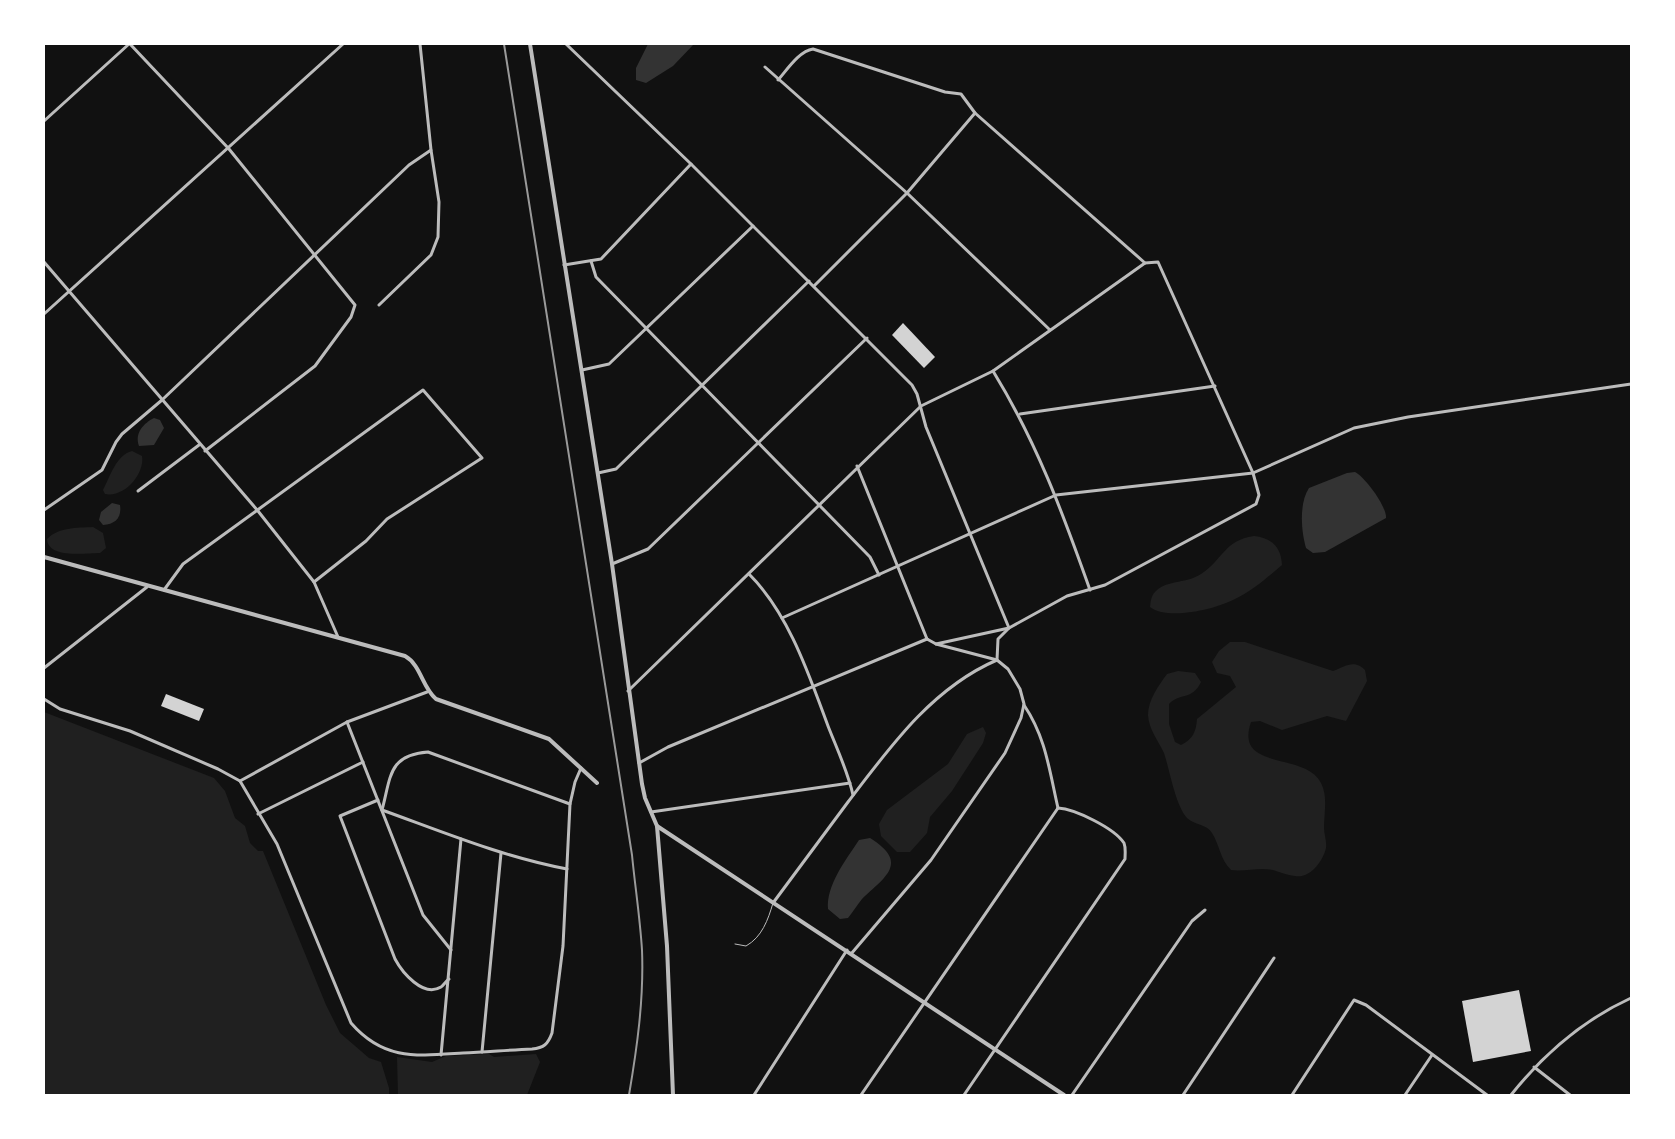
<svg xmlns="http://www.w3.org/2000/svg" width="1675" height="1139" viewBox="0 0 1675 1139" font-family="'Playfair Display',serif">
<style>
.green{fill:#202020}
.water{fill:#333}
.building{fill:#d3d3d3}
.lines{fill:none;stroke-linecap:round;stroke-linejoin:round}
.service{stroke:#bcbcbc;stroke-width:1}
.minor{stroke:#bcbcbc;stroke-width:3}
.tertiary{stroke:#bcbcbc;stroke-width:4}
.rail{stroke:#9a9a9a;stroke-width:2}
</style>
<rect width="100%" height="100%" fill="#111"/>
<g class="green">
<path d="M 132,451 L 142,456 C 145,474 124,498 105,494 L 103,490 C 110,477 116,455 132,451 Z"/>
<path d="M 93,527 L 103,533 L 106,548 L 100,553 C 86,553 48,559 47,539 C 59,527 76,528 93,527 Z"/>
<path d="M 1254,536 C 1271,538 1281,546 1282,565 C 1268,577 1252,591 1235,599 C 1216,609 1168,621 1150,607 C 1151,600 1151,595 1157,590 C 1169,580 1188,583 1201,574 C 1222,561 1224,540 1254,536 Z"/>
<path d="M 1230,642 L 1245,642 L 1333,671 C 1346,666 1354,659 1365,670 L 1367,681 L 1346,721 L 1327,716 L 1282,730 L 1260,721 L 1251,722 C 1234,772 1305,751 1321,783 C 1328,796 1324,814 1324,828 C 1324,834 1327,842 1326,848 C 1323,861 1310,879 1295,876 C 1287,875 1280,872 1273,870 C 1259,867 1244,872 1231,870 C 1220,859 1220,846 1212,833 C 1207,824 1194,825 1187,818 C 1175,804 1170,771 1164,753 C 1158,740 1149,730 1148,715 C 1148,700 1159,685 1167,674 L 1178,671 L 1195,673 L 1201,682 C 1192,701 1180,692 1169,704 L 1169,724 L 1175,742 L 1181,745 C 1193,739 1196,732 1197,719 L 1236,687 L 1230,676 L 1217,673 L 1212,662 L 1219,651 Z"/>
<path d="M 44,712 L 214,778 L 225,791 L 235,818 L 245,826 L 250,843 L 258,851 L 263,851 L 326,1005 L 340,1033 L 369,1058 L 381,1062 L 389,1088 L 389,1095 L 44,1095 Z"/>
<path d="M 983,727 L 986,733 L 983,743 L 952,791 L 930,817 L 927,833 L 910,852 L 897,852 L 881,836 L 879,824 L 887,810 L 948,764 L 967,734 Z"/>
<path d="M 489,1054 L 494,1057 L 536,1054 L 540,1062 L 527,1095 L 398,1095 L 397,1057 L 432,1062 L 446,1056 Z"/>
</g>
<g class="water">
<path d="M 648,44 L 694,44 L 673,66 L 646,83 L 636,80 L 636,68 Z"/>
<path d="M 154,418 L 160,420 L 164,428 L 154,445 L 139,446 C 134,433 144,423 154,418 Z"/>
<path d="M 1355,472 C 1365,477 1387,507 1386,518 L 1325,552 L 1313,553 L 1306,548 C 1301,531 1299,503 1309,488 L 1347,473 Z"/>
<path d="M 112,503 L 120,505 C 122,518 115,524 103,525 L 99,520 L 101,512 Z"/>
<path d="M 870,838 C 910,863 885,877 862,899 C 857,905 853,912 848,918 L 840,919 L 828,909 C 826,885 846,860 859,840 Z"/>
</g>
<g class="building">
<path d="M 903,323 L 935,357 L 924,368 L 892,335 Z"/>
<path d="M 166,694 L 204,709 L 199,721 L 161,706 Z"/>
<path d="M 1519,990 L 1531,1051 L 1473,1062 L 1462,1001 Z"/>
</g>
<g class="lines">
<path class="service" d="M 735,944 L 746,946 C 762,937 768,920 773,903"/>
<g class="minor">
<path d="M 130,44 L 229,149 L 355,305 L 351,317 L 315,366 L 205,451"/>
<path d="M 566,44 L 691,164 L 912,385 L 917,394 L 926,427 L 1009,628 L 936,644"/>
<path d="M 765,67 L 907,193 L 1050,330"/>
<path d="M 778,80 C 787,70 799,51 813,49 L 945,92 L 961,94 L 975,113 L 1145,263"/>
<path d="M 44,121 L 129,44"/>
<path d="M 591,261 L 596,277 L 870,557 L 879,575"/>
<path d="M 44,262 L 258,511 L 314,582 L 338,637"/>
<path d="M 564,265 L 601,259 L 691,164"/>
<path d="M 814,286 L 907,193 L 975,113"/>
<path d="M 379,305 L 431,255 L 438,237 L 439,202 L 431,150 L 420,44"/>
<path d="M 44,314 L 343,44"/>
<path d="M 582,370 L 609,364 L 753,226"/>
<path d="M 993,371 C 1037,443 1062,511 1090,590"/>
<path d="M 1020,414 L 1215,386"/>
<path d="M 857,466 L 927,639"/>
<path d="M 598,473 L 616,469 L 809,281"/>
<path d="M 138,491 L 199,445"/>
<path d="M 44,510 L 102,470 L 116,442 L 122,434 L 162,400 L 409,165 L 431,150"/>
<path d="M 612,564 L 648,549 L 867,338"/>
<path d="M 749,574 C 789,614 809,675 828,726 C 837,749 848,772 853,795"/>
<path d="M 164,590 L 183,564 L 423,390 L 482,458 L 387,519 L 366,541 L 314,582"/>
<path d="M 782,618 L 1056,495 L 1253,473 L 1354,428 L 1408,417 L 1631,384"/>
<path d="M 44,668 L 147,587"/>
<path d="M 628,691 L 921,406 L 993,371 L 1145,263 L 1158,262 L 1253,473 L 1259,495 L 1256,504 L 1105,585 L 1067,596 L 1009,628 L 998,639 L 997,660 C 932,688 890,747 848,802 C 823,836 798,869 773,903"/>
<path d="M 44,699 L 60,709 L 130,731 L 218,769 L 240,781 L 277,844 L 351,1023 C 384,1061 417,1056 463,1053 C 486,1052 509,1050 532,1049 C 544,1048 548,1044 552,1033 L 563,946 L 570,804 L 575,782 L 581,768"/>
<path d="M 1024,705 C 1046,738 1049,769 1058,808"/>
<path d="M 347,722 L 423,915 L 451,950"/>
<path d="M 639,763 L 668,747 L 927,639"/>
<path d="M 240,781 L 347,722 L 427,692"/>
<path d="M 378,800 L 340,816 L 395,959 C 402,972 423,998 441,987 C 443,986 446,981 449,979"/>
<path d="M 651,812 L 850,783"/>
<path d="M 258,814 L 363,762"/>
<path d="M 567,869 C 503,857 443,832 382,810 C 391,777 388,755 428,752 L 570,804"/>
<path d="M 851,954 L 931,860 L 1005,753 L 1021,718 L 1024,704 L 1020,689 L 1008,669 L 997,660 L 936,644 L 927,639"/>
<path d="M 482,1052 L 501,853"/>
<path d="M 441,1055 L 461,839"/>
<path d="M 1534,1067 L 1570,1095"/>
<path d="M 754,1095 L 847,950"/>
<path d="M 861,1095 L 1058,808"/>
<path d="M 964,1095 L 1125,859 C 1125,854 1126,848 1124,843 C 1114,828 1075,809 1058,808"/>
<path d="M 1072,1095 L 1192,921 L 1205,910"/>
<path d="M 1183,1095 L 1274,958"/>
<path d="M 1292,1095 L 1354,1000 L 1366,1005 L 1487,1095"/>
<path d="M 1405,1095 L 1432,1055"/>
<path d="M 1511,1095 C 1543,1055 1583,1020 1631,998"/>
</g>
<g class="tertiary">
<path d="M 530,44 L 612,564 L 642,784 L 645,798 L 657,826 L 667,946 L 673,1095"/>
<path d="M 44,557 L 405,656 C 421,665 422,687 436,699 L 549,739 L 597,783"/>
<path d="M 657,826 L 1064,1095"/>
</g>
<path class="rail" d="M 504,44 L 632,855 C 635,886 640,918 642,950 C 644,999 637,1048 629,1095"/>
</g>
<rect width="1675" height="1139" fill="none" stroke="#ffffff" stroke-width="90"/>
</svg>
